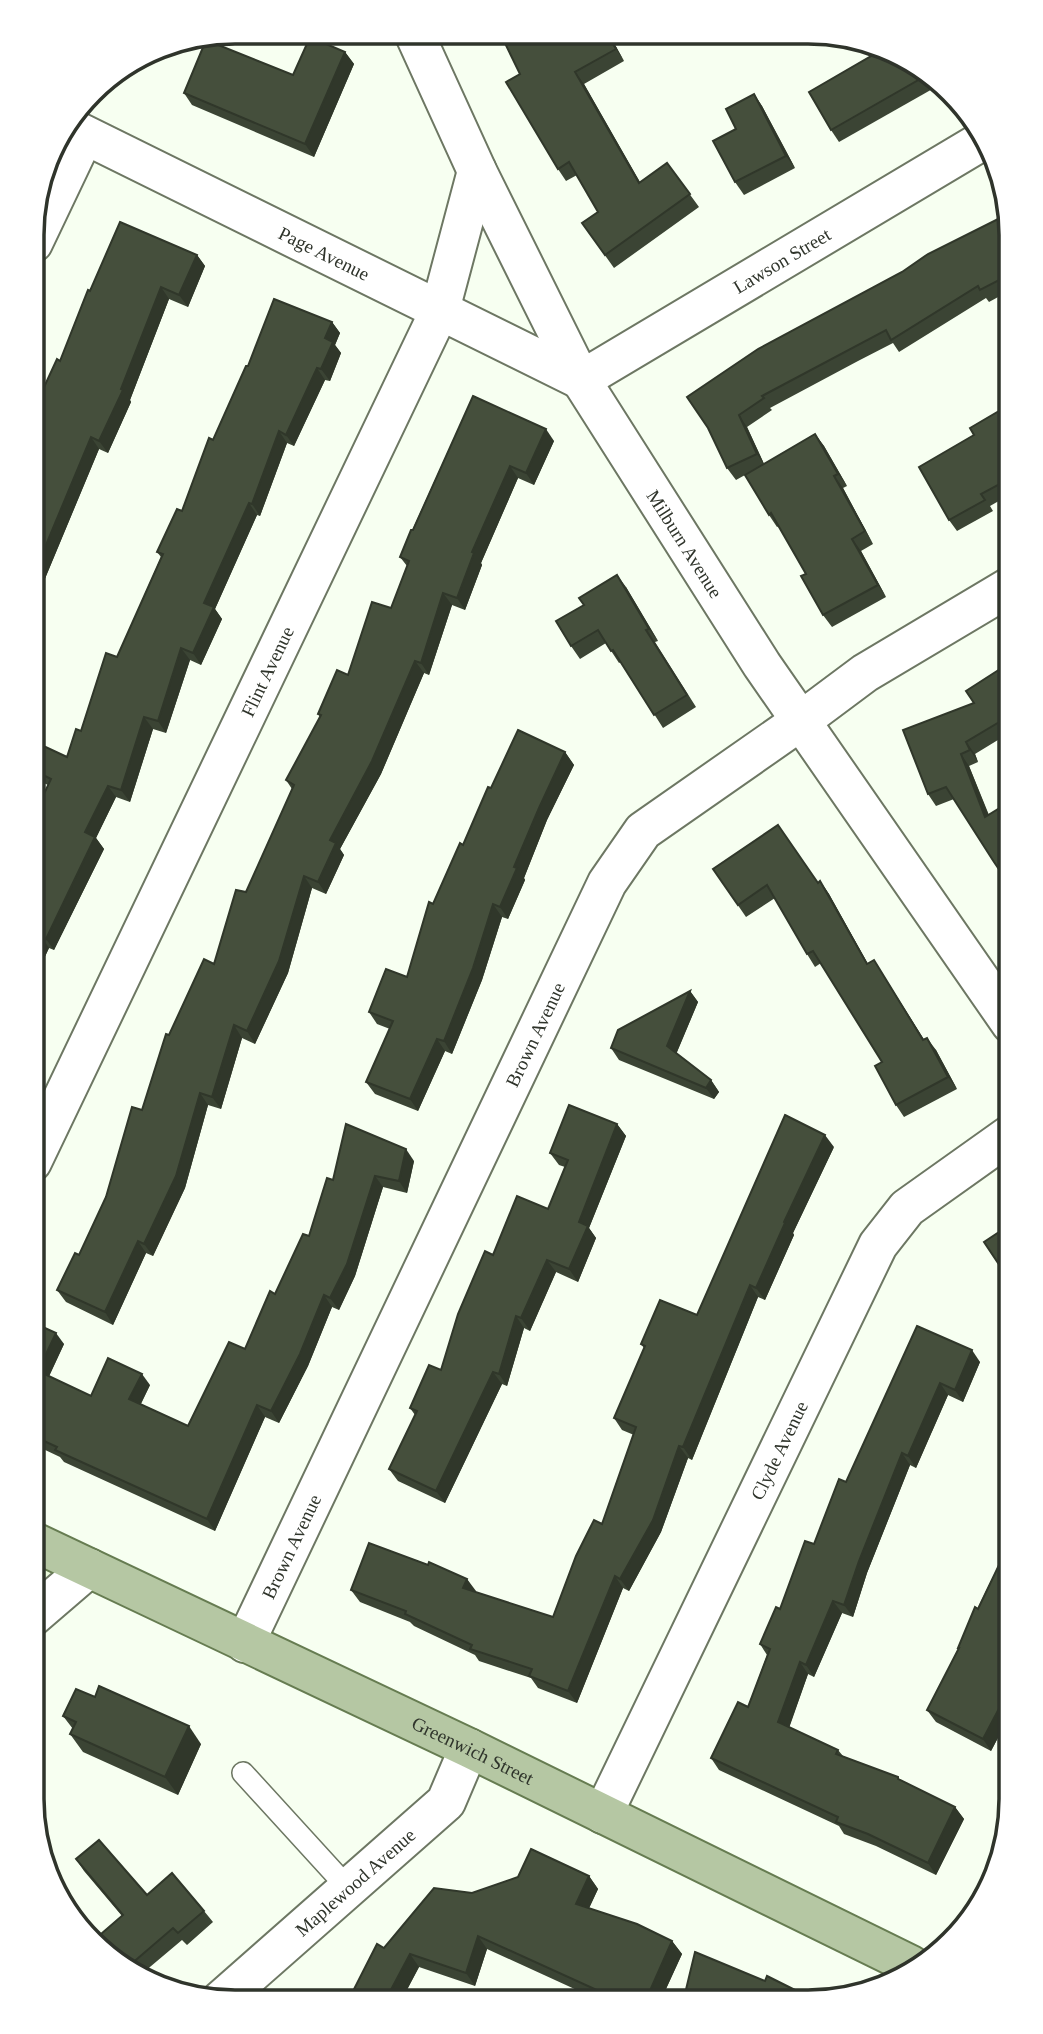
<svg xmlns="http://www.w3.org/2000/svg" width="1043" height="2034" viewBox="0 0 1043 2034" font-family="Georgia,serif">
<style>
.built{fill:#e9f9db}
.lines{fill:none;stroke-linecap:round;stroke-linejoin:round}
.service-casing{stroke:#6d7763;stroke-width:24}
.minor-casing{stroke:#6d7763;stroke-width:42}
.tertiary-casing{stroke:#6d7763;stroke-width:42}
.primary-casing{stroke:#667c51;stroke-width:42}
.service{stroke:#fff;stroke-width:21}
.minor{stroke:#fff;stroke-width:38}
.tertiary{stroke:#fff;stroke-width:38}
.primary{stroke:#b5c7a3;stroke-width:38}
.wall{fill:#3b4434}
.shaded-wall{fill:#30372a}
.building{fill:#454f3c;stroke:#30372a;stroke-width:2}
.labels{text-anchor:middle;stroke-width:7;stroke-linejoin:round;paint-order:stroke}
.street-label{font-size:19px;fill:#2f342b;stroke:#fff}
.rim{fill:none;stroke:#2f342b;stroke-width:3.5}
</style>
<rect width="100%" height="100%" fill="#f7fff1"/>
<path class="built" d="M 32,1543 L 85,1569 L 32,1612 Z"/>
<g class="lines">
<defs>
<path id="service" d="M 243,1773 L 348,1888"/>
<g id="minor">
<path id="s1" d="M 67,126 L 581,380 L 982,141"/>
<path d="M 33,243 L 84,136"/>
<path id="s2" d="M 32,1162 L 440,310 L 477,171"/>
<path id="s3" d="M 245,1643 L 607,883 L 643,831 L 802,720 L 865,673 L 1011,586"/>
<path id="s4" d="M 603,1814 L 878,1245 L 907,1208 L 1011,1134"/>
<path id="s5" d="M 220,2001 L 446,1802 L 469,1748"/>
</g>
<g id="tertiary">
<path id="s6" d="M 414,33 L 477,171 L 581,380 L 762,665 L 1011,1024"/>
<path d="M 32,1617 L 89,1568"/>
</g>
<g id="primary">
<path id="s7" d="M 32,1541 L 469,1748 L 911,1965"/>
</g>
</defs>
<use href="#service" class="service-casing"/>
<use href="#minor" class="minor-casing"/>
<use href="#tertiary" class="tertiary-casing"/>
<use href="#primary" class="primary-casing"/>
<use href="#service" class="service"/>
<use href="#minor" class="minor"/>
<use href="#tertiary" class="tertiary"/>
<use href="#primary" class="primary"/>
</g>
<g class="wall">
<path d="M 579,34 L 609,34 L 624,61 L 584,84 L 640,182 L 667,163 L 699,207 L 614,268 L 582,223 L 598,212 L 577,175 L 566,181 L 558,169 L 520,74 Z"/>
<path d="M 880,51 L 943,83 L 839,142 L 831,130 Z"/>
<path d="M 345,52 L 354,64 L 314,157 L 192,105 L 184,93 L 293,75 Z"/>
<path d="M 754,94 L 762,106 L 795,168 L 744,195 L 735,182 L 736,129 Z"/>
<path d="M 1012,235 L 1011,290 L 989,302 L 986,298 L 899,352 L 893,343 L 858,361 L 770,408 L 772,410 L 747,427 L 764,464 L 815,434 L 824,446 L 847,486 L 843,488 L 873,544 L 861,551 L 886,597 L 832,627 L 823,615 L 806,574 L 779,526 L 777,527 L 769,515 L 745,475 L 736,480 L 727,468 L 708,428 Z"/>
<path d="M 197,255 L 205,266 L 188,307 L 169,299 L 130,400 L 131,402 L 108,453 L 99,449 L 44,581 L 33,576 L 33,411 L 60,361 L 90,291 Z"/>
<path d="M 332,322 L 340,333 L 335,345 L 341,353 L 330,381 L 325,380 L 294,446 L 287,443 L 260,516 L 257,515 L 215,609 L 222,619 L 201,665 L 190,660 L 166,733 L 153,729 L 130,802 L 116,797 L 96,838 L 104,849 L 54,950 L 49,948 L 32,984 L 33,817 L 48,785 L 33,778 L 33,741 L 67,757 L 81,731 L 117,657 L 161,557 L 157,552 L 182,511 L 213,440 L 248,366 Z"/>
<path d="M 473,396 L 554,441 L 534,485 L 518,478 L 481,563 L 482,565 L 465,610 L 452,605 L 429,675 L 424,673 L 381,774 L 340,849 L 344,855 L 326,894 L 312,888 L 288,973 L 255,1044 L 242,1038 L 221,1109 L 208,1105 L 185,1188 L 153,1256 L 146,1253 L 113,1325 L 66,1302 L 57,1290 L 79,1255 L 106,1197 L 142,1110 L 169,1035 L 214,964 L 292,789 L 286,780 L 320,717 L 318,714 L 348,675 L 391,608 L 407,566 L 400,557 Z"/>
<path d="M 1011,404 L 1011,494 L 990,506 L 993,511 L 957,531 L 949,520 L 974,435 Z"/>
<path d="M 626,587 L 658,641 L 655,642 L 696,707 L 663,728 L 621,662 L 619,663 L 606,643 L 580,659 L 571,646 Z"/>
<path d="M 1011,662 L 1011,732 L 975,754 L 978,762 L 969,766 L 989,815 L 1011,887 L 954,799 L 936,806 L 928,794 Z"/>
<path d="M 565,752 L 574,765 L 547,820 L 524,878 L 525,880 L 508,919 L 502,917 L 482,980 L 452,1054 L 445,1051 L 418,1111 L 375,1094 L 366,1082 L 390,1029 L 377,1024 L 369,1012 L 407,977 L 433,904 L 491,788 Z"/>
<path d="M 713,869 L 818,883 L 820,881 L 829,894 L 868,964 L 882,973 L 924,1040 L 936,1050 L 957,1089 L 904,1117 L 896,1105 L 882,1062 L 821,963 L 815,967 L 807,954 L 775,898 L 746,917 Z"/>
<path d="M 690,991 L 698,1002 L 676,1054 L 711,1080 L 719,1092 L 714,1099 L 619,1060 L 611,1048 Z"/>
<path d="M 617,1124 L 626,1136 L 589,1228 L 596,1238 L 578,1282 L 556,1272 L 530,1331 L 524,1328 L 507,1386 L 502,1384 L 445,1503 L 398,1481 L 389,1469 L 415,1415 L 410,1408 L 441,1370 L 493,1255 L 548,1209 L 565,1167 L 559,1165 L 550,1153 Z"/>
<path d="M 834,1147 L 793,1233 L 794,1235 L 765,1300 L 758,1297 L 692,1460 L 688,1458 L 661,1532 L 629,1591 L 623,1588 L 577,1703 L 538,1688 L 531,1678 L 479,1661 L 475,1655 L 414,1626 L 410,1622 L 360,1602 L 351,1590 L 467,1579 L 475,1592 L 553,1617 L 602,1524 L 634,1435 L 622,1430 L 614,1418 L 644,1348 L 641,1344 L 697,1315 Z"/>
<path d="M 414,1161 L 407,1193 L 383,1187 L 355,1276 L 339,1310 L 332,1307 L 308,1366 L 279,1423 L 265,1417 L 215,1531 L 64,1462 L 60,1457 L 41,1448 L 39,1445 L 32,1442 L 32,1322 L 64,1344 L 49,1376 L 91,1396 L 150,1385 L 141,1404 L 188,1426 L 245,1349 L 275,1294 L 309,1236 L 333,1180 Z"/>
<path d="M 917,1326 L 980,1362 L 963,1402 L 948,1395 L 916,1468 L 910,1465 L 867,1573 L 853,1617 L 842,1613 L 814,1677 L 808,1674 L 789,1727 L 838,1750 L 843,1756 L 900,1780 L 955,1807 L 964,1819 L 936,1875 L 876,1846 L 844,1834 L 839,1826 L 719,1770 L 711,1758 L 748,1707 L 767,1655 L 760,1644 L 780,1609 L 846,1482 Z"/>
<path d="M 1011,1540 L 1011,1713 L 991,1751 L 936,1722 L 927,1710 L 959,1649 L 958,1648 Z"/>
<path d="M 63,1716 L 201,1744 L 178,1795 L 83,1752 L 70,1734 L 73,1729 Z"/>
<path d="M 76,1859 L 147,1895 L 204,1911 L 213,1922 L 187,1945 L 182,1940 L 144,1972 L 101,1952 L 122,1916 L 84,1871 Z"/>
<path d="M 589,1876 L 598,1889 L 589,1908 L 672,1941 L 682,1954 L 660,2002 L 603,2002 L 487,1949 L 475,1986 L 419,1967 L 401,2001 L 348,2001 L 384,1948 L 472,1893 Z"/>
</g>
<g class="shaded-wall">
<path d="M 607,34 L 609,34 L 624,61 L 616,49 Z"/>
<path d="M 345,52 L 354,64 L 314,157 L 305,144 Z"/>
<path d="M 575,72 L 584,84 L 647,195 L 639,183 Z"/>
<path d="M 754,94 L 762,106 L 795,168 L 786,156 Z"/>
<path d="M 197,255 L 205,266 L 188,307 L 179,295 Z"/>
<path d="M 161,287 L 169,299 L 130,400 L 131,402 L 108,453 L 99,441 L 121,389 Z"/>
<path d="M 332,322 L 340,333 L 335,345 L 341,353 L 330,381 L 321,369 L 325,338 Z"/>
<path d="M 317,368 L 325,380 L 294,446 L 286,435 Z"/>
<path d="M 739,415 L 747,427 L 765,466 L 757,454 Z"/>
<path d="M 546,429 L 554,441 L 534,485 L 526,473 Z"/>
<path d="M 279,431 L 287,443 L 260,516 L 252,504 Z"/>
<path d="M 815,434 L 824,446 L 847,486 L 838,474 Z"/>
<path d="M 91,437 L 99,449 L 44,581 L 36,569 Z"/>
<path d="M 510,466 L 518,478 L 481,563 L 482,565 L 465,610 L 457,598 L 472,552 Z"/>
<path d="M 834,476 L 843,488 L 873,544 L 865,531 Z"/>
<path d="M 249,503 L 257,515 L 215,609 L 222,619 L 201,665 L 193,653 L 204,603 Z"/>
<path d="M 852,539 L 861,551 L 886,597 L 878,585 Z"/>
<path d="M 617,575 L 626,587 L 658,641 L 649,629 Z"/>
<path d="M 443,593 L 452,605 L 429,675 L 421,663 Z"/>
<path d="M 181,648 L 190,660 L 166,733 L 158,721 Z"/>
<path d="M 415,661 L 424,673 L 381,774 L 340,849 L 344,855 L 326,894 L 318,882 L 330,840 Z"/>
<path d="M 144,717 L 153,729 L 130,802 L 121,790 Z"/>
<path d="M 966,742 L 975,754 L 978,762 L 970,750 Z"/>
<path d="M 565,752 L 574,765 L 547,820 L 524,878 L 525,880 L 508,919 L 500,907 L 514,867 L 539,808 Z"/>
<path d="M 961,754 L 969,766 L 994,829 L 985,817 Z"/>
<path d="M 108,786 L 116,797 L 96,838 L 104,849 L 54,950 L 46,939 L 85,832 Z"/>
<path d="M 304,876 L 312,888 L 288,973 L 255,1044 L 247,1031 Z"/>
<path d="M 820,881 L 829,894 L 875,977 L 867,964 Z"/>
<path d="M 493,904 L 502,917 L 482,980 L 452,1054 L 444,1041 Z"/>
<path d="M 41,936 L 49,948 L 32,984 L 32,954 Z"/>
<path d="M 874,960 L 882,973 L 932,1052 L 923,1040 Z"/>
<path d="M 690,991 L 698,1002 L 675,1057 L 667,1046 Z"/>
<path d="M 234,1025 L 242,1038 L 221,1109 L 212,1097 Z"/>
<path d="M 927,1038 L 936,1050 L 957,1089 L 948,1077 Z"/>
<path d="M 437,1039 L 445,1051 L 418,1111 L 410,1099 Z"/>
<path d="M 711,1080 L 719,1092 L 714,1099 L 706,1088 Z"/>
<path d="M 200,1093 L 208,1105 L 185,1188 L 153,1256 L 144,1244 Z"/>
<path d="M 617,1124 L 626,1136 L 589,1228 L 596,1238 L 578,1282 L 569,1269 L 579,1222 Z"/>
<path d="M 825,1135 L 834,1147 L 793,1233 L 794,1235 L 765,1300 L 756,1288 L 784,1222 Z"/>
<path d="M 406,1149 L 414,1161 L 407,1193 L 399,1181 Z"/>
<path d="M 375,1176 L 383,1187 L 355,1276 L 339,1310 L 330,1298 Z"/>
<path d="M 138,1241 L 146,1253 L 113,1325 L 105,1312 Z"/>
<path d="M 547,1260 L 556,1272 L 530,1331 L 521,1318 Z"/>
<path d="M 750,1285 L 758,1297 L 692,1460 L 683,1447 Z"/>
<path d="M 324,1295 L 332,1307 L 308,1366 L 279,1423 L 271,1411 Z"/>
<path d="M 516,1316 L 524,1328 L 507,1386 L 499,1374 Z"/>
<path d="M 56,1333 L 64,1344 L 46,1383 L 38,1371 Z"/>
<path d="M 972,1350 L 980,1362 L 963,1402 L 955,1390 Z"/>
<path d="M 493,1372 L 502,1384 L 445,1503 L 436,1491 Z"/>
<path d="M 142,1374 L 150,1385 L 137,1411 L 129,1399 Z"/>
<path d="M 940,1383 L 948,1395 L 916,1468 L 908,1456 Z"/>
<path d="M 257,1405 L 265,1417 L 215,1531 L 207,1519 Z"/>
<path d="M 679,1446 L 688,1458 L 661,1532 L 629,1591 L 620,1579 Z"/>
<path d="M 902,1453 L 910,1465 L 867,1573 L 853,1617 L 844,1605 L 859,1561 Z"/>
<path d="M 615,1576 L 623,1588 L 577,1703 L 568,1691 Z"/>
<path d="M 467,1579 L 476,1591 L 472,1600 L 463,1588 Z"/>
<path d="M 833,1601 L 842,1613 L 814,1677 L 806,1665 Z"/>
<path d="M 800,1662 L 808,1674 L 787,1734 L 778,1722 Z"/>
<path d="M 1011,1680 L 1011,1713 L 991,1751 L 983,1739 Z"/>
<path d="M 189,1726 L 201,1744 L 178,1795 L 165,1777 Z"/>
<path d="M 955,1807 L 964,1819 L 936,1875 L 928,1863 Z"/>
<path d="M 589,1876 L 598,1889 L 585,1917 L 576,1904 Z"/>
<path d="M 478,1936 L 487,1949 L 475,1986 L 466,1973 Z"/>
<path d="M 672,1941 L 682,1954 L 660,2002 L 645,2002 Z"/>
<path d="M 410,1954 L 419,1967 L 401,2001 L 385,2001 Z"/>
</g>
<g class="building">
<path d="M 500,33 L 575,34 L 576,35 L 579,34 L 607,34 L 616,49 L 575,72 L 639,183 L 667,163 L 690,194 L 605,255 L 582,223 L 598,212 L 569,162 L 558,169 L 506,82 L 520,74 Z"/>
<path d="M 310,37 L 345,52 L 305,144 L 184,93 L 206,40 L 293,75 Z"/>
<path d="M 880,51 L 927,75 L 831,130 L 809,92 Z"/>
<path d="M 754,94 L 786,156 L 735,182 L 713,141 L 736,129 L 726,109 Z"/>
<path d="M 1008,214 L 1012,235 L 1011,274 L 980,290 L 978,286 L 891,340 L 886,330 L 762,396 L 764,398 L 739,415 L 757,454 L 727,468 L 708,428 L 687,397 L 758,349 L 902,272 L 928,254 Z"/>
<path d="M 120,222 L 197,255 L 179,295 L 161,287 L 121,389 L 123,390 L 99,441 L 91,437 L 36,569 L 33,568 L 33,411 L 57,359 L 60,361 L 88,290 L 90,291 Z"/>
<path d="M 274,299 L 332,322 L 325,338 L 333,342 L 321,369 L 317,368 L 286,435 L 279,431 L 252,504 L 249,503 L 204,603 L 214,607 L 193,653 L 181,648 L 158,721 L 144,717 L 121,790 L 108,786 L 85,832 L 95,837 L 46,939 L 41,936 L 32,954 L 33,817 L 51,779 L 33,770 L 33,741 L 67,757 L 76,729 L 81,731 L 106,653 L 117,657 L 163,554 L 157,552 L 177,509 L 182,511 L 209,438 L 213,440 L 246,366 L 248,366 Z"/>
<path d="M 473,396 L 546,429 L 526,473 L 510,466 L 472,552 L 474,553 L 457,598 L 443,593 L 421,663 L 415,661 L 372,761 L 330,840 L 336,843 L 318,882 L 304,876 L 279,961 L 247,1031 L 234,1025 L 212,1097 L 200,1093 L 176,1176 L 144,1244 L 138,1241 L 105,1312 L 57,1290 L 75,1253 L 79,1255 L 106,1197 L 132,1107 L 142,1110 L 166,1034 L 169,1035 L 204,959 L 214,964 L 236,890 L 246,892 L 294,785 L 286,780 L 321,715 L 318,714 L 337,670 L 348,675 L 372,602 L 391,608 L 409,561 L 400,557 L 411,530 L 413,530 Z"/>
<path d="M 1011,404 L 1011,478 L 981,494 L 985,500 L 949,520 L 919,467 L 974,435 L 970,428 Z"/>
<path d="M 815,434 L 838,474 L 834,476 L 865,531 L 852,539 L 878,585 L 823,615 L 801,576 L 806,574 L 771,513 L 769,515 L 745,475 Z"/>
<path d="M 617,575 L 649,629 L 646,630 L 687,695 L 654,715 L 613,650 L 611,651 L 598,630 L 571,646 L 556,621 L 584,605 L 579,598 Z"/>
<path d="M 1011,662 L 1011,715 L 966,742 L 970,750 L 961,754 L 985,817 L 1011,801 L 1011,887 L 994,862 L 946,787 L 928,794 L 903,730 L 974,703 L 966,691 Z"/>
<path d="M 518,730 L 565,752 L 539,808 L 514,867 L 517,868 L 500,907 L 493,904 L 473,968 L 444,1041 L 437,1039 L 410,1099 L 366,1082 L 393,1021 L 369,1012 L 386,969 L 407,977 L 429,902 L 433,904 L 460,843 L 463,845 L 488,787 L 491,788 Z"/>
<path d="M 778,825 L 818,883 L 820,881 L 867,964 L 874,960 L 923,1040 L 927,1038 L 948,1077 L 896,1105 L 875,1066 L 882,1062 L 813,951 L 807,954 L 767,885 L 738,905 L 713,869 Z"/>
<path d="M 690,991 L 667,1046 L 711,1080 L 706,1088 L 611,1048 L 618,1030 Z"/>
<path d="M 569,1105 L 617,1124 L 579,1222 L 588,1226 L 569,1269 L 547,1260 L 521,1318 L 516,1316 L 499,1374 L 493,1372 L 436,1491 L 389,1469 L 417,1411 L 410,1408 L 429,1365 L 441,1370 L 458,1314 L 485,1251 L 493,1255 L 517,1196 L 548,1209 L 568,1160 L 550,1153 Z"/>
<path d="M 785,1115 L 825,1135 L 784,1222 L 785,1223 L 756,1288 L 750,1285 L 683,1447 L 679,1446 L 653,1520 L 620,1579 L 615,1576 L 568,1691 L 529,1676 L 532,1669 L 470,1649 L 472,1645 L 405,1614 L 406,1611 L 351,1590 L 369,1543 L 428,1565 L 429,1562 L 467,1579 L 463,1588 L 553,1617 L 576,1556 L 594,1520 L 602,1524 L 636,1427 L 614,1418 L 645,1346 L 641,1344 L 660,1300 L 697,1315 Z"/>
<path d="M 346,1124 L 406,1149 L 399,1181 L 375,1176 L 347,1264 L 330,1298 L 324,1295 L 300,1354 L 271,1411 L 257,1405 L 207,1519 L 55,1450 L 57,1447 L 33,1436 L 34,1435 L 32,1434 L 32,1322 L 56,1333 L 38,1371 L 91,1396 L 108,1358 L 142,1374 L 129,1399 L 188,1426 L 229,1342 L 245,1349 L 270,1291 L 275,1294 L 303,1234 L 309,1236 L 327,1178 L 333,1180 Z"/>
<path d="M 1011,1224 L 1011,1276 L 1008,1278 L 984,1242 Z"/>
<path d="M 917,1326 L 972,1350 L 955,1390 L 940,1383 L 908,1456 L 902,1453 L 859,1561 L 844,1605 L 833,1601 L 806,1665 L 800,1662 L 778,1722 L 838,1750 L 836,1754 L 898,1777 L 898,1779 L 955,1807 L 928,1863 L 868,1834 L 836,1822 L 838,1817 L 711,1758 L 738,1702 L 748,1707 L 770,1649 L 760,1644 L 776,1607 L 780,1609 L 805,1541 L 814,1544 L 839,1479 L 846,1482 Z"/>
<path d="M 1011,1540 L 1011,1680 L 1003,1701 L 983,1739 L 927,1710 L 959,1648 L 958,1648 L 975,1607 L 978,1609 Z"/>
<path d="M 99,1686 L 189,1726 L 165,1777 L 70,1734 L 76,1722 L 63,1716 L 76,1689 L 95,1697 Z"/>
<path d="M 99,1840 L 147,1895 L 172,1873 L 204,1911 L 178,1933 L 173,1928 L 130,1965 L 101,1952 L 93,1941 L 123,1915 L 76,1859 Z"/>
<path d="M 531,1849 L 589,1876 L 576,1904 L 637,1924 L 672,1941 L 645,2002 L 623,2002 L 478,1936 L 466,1973 L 410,1954 L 385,2001 L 348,2001 L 377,1944 L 384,1948 L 434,1888 L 472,1893 L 518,1877 Z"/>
<path d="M 695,1952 L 765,1981 L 767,1976 L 817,2001 L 808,2003 L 683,2002 Z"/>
<path d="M 333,1996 L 345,2001 L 331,2001 Z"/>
</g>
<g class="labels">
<g class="street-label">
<text dy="7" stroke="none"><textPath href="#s1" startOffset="287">Page Avenue</textPath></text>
<text dy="7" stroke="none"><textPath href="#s1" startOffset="807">Lawson Street</textPath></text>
<text dy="7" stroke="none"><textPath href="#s6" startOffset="579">Milburn Avenue</textPath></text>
<text dy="7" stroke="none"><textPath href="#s2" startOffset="544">Flint Avenue</textPath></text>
<text dy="7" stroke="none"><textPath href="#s3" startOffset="674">Brown Avenue</textPath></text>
<text dy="7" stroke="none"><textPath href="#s4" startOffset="404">Clyde Avenue</textPath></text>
<text dy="7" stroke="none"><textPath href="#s3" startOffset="107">Brown Avenue</textPath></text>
<text dy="7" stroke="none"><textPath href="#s7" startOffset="488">Greenwich Street</textPath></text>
<text dy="7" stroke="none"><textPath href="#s5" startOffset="180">Maplewood Avenue</textPath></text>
</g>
</g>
<path d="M0 0H1043V2034H0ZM235 44H808A191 191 0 0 1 999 235V1799A191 191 0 0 1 808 1990H235A191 191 0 0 1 44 1799V235A191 191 0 0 1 235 44Z" fill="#fff" fill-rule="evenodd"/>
<path class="rim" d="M235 44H808A191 191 0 0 1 999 235V1799A191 191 0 0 1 808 1990H235A191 191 0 0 1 44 1799V235A191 191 0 0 1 235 44Z"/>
</svg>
